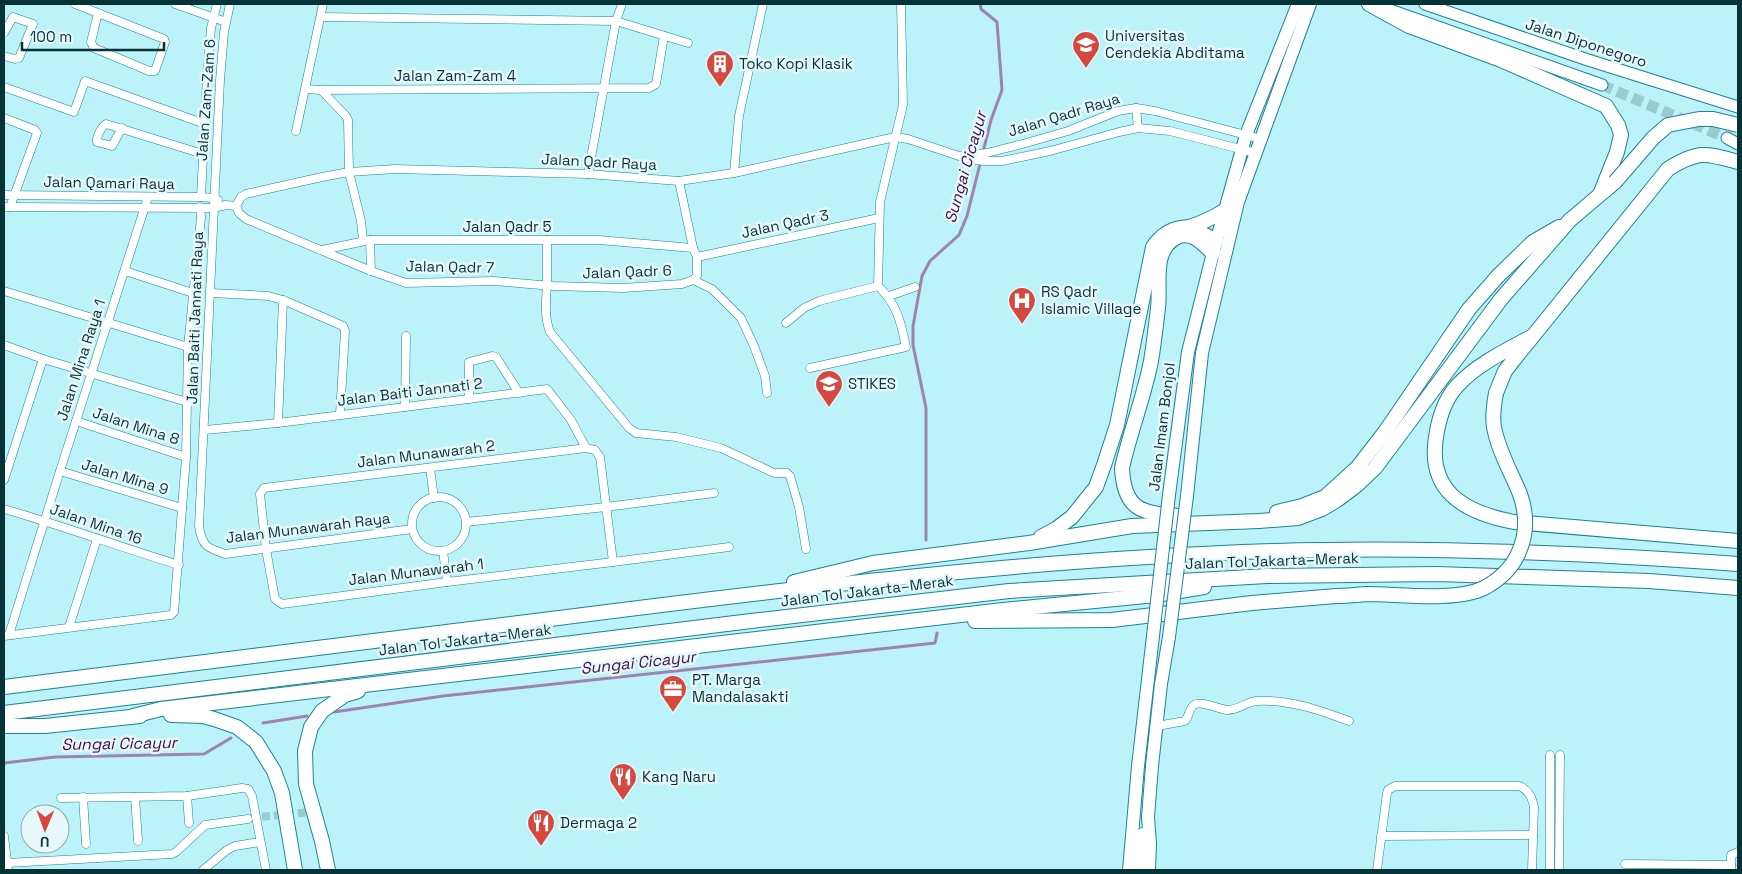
<svg xmlns="http://www.w3.org/2000/svg" width="1742" height="874" viewBox="0 0 1742 874" font-family="'Space Grotesk',sans-serif">
<style>
.lines{fill:none;stroke-linecap:round;stroke-linejoin:round}
.stream{stroke:#a082ae;stroke-width:3}
.street-tunnel{stroke:#98ccd2;stroke-width:8;stroke-dasharray:8 4;stroke-linecap:butt}
.secondary-tunnel{stroke:#98ccd2;stroke-width:11;stroke-dasharray:11 5.5;stroke-linecap:butt}
.street-casing{stroke:#188693;stroke-width:9}
.secondary-casing{stroke:#188693;stroke-width:13}
.primary-casing{stroke:#188693;stroke-width:14}
.highway-casing{stroke:#188693;stroke-width:16}
.street{stroke:#fff;stroke-width:8}
.secondary{stroke:#fff;stroke-width:11}
.primary{stroke:#fff;stroke-width:12}
.highway{stroke:#fff;stroke-width:14}
.primary-bridge-casing{stroke:#188693;stroke-width:14;stroke-linecap:butt}
.highway-bridge-casing{stroke:#188693;stroke-width:16;stroke-linecap:butt}
.primary-bridge{stroke:#fff;stroke-width:12}
.highway-bridge{stroke:#fff;stroke-width:14}
.labels{text-anchor:middle;stroke-width:5;stroke-linejoin:round;paint-order:stroke}
.poi-label{font-size:15px;fill:#063338;stroke:#e6f8fa;text-anchor:start}
.street-label{font-size:15px;fill:#063338;stroke:#e6f8fa}
.water-label{font-size:16px;font-style:italic;fill:#440d46;stroke:#e6f8fa}
</style>
<rect width="100%" height="100%" fill="#bcf2f9"/>
<g class="lines">
<g class="stream">
<path d="M 980,4 L 981,9 L 997,22 L 1002,90 L 991,120 L 983,152"/>
<path d="M 926,540 L 926,408 L 913,345 L 913,326 L 922,276 L 930,261 L 959,235 L 967,216 L 981,160"/>
<path d="M 334,712 L 443,696 L 935,643 L 937,633"/>
<path d="M 263,723 L 307,716"/>
<path d="M 4,763 L 55,757 L 204,754 L 231,738"/>
</g>
<path class="street-tunnel" d="M 250,818 L 322,811"/>
<path class="secondary-tunnel" d="M 1602,85 L 1727,138"/>
<defs>
<g id="street">
<path d="M 75,4 L 164,39 L 165,42 L 155,71 L 149,71 L 94,48 L 91,42 L 98,13"/>
<path d="M 175,4 L 226,22"/>
<path d="M 230,4 L 224,32 L 220,80 L 199,526 C 202,546 207,548 225,554 L 412,529"/>
<path d="M 321,17 L 616,21 L 688,43"/>
<path d="M 4,33 L 13,17 L 33,24 L 19,58 L 15,59 L 4,56"/>
<path d="M 4,87 L 74,112 L 85,81 L 205,124"/>
<path d="M 306,89 L 321,90 L 649,88 L 656,84 L 664,36"/>
<path d="M 321,90 L 346,116 L 348,120 L 349,172 L 361,221 L 363,240"/>
<path d="M 1136,108 L 1138,128"/>
<path d="M 4,118 L 35,130 L 37,133 L 10,207"/>
<path d="M 122,128 L 112,146 L 97,142 C 96,137 102,126 106,124 L 203,154"/>
<path d="M 296,131 L 323,4"/>
<path d="M 962,156 L 987,153 L 1026,143 L 1068,131 L 1118,111 L 1136,108 L 1155,111 L 1261,139"/>
<path d="M 734,173 L 739,116 L 763,4"/>
<path d="M 588,174 L 616,21 L 622,4"/>
<path d="M 4,195 L 201,197 L 214,198 L 218,200"/>
<path d="M 201,197 L 207,77 L 211,28 L 217,4"/>
<path d="M 236,206 L 241,197 L 246,194 L 322,177 L 349,172 L 395,169 L 588,174 L 679,181 L 734,173 L 895,137 L 908,139 L 971,160 L 986,161 L 1002,161 L 1050,151 L 1119,132 L 1138,128 L 1170,131 L 1256,153"/>
<path d="M 236,206 L 239,213 L 246,219 L 371,271 L 406,283 L 494,281 L 553,286 L 623,288 L 682,284 L 693,280 L 697,276 L 697,257 L 693,248 L 679,181"/>
<path d="M 4,207 L 213,208 L 226,205 L 236,206"/>
<path d="M 370,240 L 371,271"/>
<path d="M 547,240 C 547,255 547,270 547,285 C 546,301 544,316 550,332 L 629,428 L 636,433 L 676,437 L 721,448 L 774,473 L 787,473 L 790,476 L 799,507 L 806,549"/>
<path d="M 322,250 L 370,240 L 599,240 L 693,248"/>
<path d="M 697,257 L 879,218"/>
<path d="M 125,271 L 193,293"/>
<path d="M 693,280 L 712,289 L 741,318 L 754,346 L 765,376 L 767,393"/>
<path d="M 4,291 L 188,347"/>
<path d="M 211,293 L 268,296 L 283,300 L 343,326 L 345,331 L 340,414"/>
<path d="M 889,296 L 915,287"/>
<path d="M 786,323 L 804,308 L 819,301 L 878,286 L 880,202 L 903,105 L 901,4"/>
<path d="M 4,345 L 43,359 L 187,402"/>
<path d="M 810,368 L 906,347 C 901,322 897,304 878,286"/>
<path d="M 469,399 L 469,362 L 492,356 L 496,357 L 519,393"/>
<path d="M 405,407 L 406,336"/>
<path d="M 76,421 L 186,457"/>
<path d="M 278,423 L 283,300"/>
<path d="M 205,430 L 278,423 L 547,389 L 571,420 L 586,448"/>
<path d="M 586,448 L 595,450 L 600,457 L 613,562 L 447,582 L 282,604 L 275,599 L 266,549 L 260,494 L 264,488 Z"/>
<path d="M 430,468 L 434,498"/>
<path d="M 60,471 L 182,508"/>
<path d="M 4,480 L 43,359"/>
<circle cx="439" cy="524" r="27"/>
<path d="M 4,509 C 63,526 120,547 179,565"/>
<path d="M 466,522 L 606,507 L 714,493"/>
<path d="M 443,551 L 447,582"/>
<path d="M 613,562 L 729,547"/>
<path d="M 69,627 L 97,539"/>
<path d="M 9,635 L 60,471 L 148,197"/>
<path d="M 4,636 L 171,615 L 174,612 L 186,457 L 188,347 L 201,217 L 200,207"/>
<path d="M 1157,726 L 1185,721 C 1189,717 1189,708 1194,705 C 1200,700 1219,709 1227,710 C 1239,710 1246,702 1256,701 C 1289,699 1319,710 1349,721"/>
<path d="M 1550,755 L 1550,870"/>
<path d="M 187,796 L 189,823"/>
<path d="M 83,797 L 86,844"/>
<path d="M 135,797 L 138,841"/>
<path d="M 61,798 L 187,796 L 242,788 L 248,789 L 252,796 L 266,870"/>
<path d="M 4,836 L 8,870"/>
<path d="M 1381,836 L 1533,835"/>
<path d="M 7,863 L 172,854 L 176,852 L 205,825 L 248,819"/>
<path d="M 1625,864 L 1731,865"/>
<path d="M 203,870 L 227,850 L 235,846 L 260,842"/>
<path d="M 1377,870 L 1387,793 L 1388,790 L 1395,786 L 1520,786 C 1529,791 1532,797 1534,807 L 1532,870"/>
<path d="M 1559,870 L 1560,755"/>
<path d="M 1731,870 L 1731,855 L 1738,852"/>
</g>
<g id="secondary">
<path d="M 1425,4 L 1588,60 L 1738,107"/>
<path d="M 1387,9 L 1602,85"/>
<path d="M 1727,138 L 1738,144"/>
</g>
<g id="primary">
<path d="M 1169,495 L 1188,352 L 1213,253 L 1246,135 L 1298,4"/>
<path d="M 1187,496 L 1202,353 L 1238,202 L 1310,4"/>
<path d="M 1129,870 L 1138,766 L 1153,636"/>
<path d="M 1139,870 L 1143,834"/>
<path d="M 1149,870 L 1150,844 L 1148,817 L 1152,766 L 1161,684 L 1169,637"/>
</g>
<g id="highway">
<path d="M 1369,4 L 1409,26 L 1501,60 L 1606,106 L 1618,125 L 1621,135 L 1617,152 L 1601,192"/>
<path d="M 1190,228 L 1216,240"/>
<path d="M 1533,336 C 1507,350 1477,364 1457,386 C 1446,398 1440,415 1437,431 C 1425,490 1462,512 1514,522 L 1738,541"/>
<path d="M 1496,393 L 1505,371 L 1516,357 L 1668,169 C 1699,150 1705,153 1738,162"/>
<path d="M 1277,512 L 1302,506 L 1325,497 L 1357,468 L 1385,432 L 1469,309 L 1498,276 L 1533,242 L 1559,227"/>
<path d="M 1178,516 C 1141,513 1124,510 1122,468 C 1130,432 1144,397 1151,361 C 1154,343 1156,325 1158,308 C 1161,285 1151,250 1177,237 C 1192,230 1203,244 1213,253"/>
<path d="M 1041,537 L 1056,529 L 1072,517 L 1096,487 L 1104,465 L 1117,425 L 1153,247 C 1160,237 1168,230 1181,228 C 1185,227 1188,228 1192,226 C 1204,222 1214,217 1224,211"/>
<path d="M 794,582 L 873,563 L 1029,543 L 1132,526 L 1259,521 L 1298,518 L 1322,509 L 1337,500 L 1357,485 L 1375,468 L 1501,299 L 1570,220 L 1615,182"/>
<path d="M 975,621 L 1112,620 L 1252,603 L 1336,596"/>
<path d="M 4,687 C 183,665 363,643 543,620 C 785,589 1030,559 1275,551 C 1429,546 1584,553 1738,564"/>
<path d="M 4,713 L 751,621 L 1009,591 L 1267,576 L 1437,574 L 1649,581 L 1738,588"/>
<path d="M 171,715 L 203,716 L 214,719 L 237,727 L 256,742 L 274,771 L 282,793 L 295,870"/>
<path d="M 133,716 L 161,709 L 1003,610 L 1156,595 L 1204,587"/>
<path d="M 4,726 L 45,726 L 140,716"/>
<path d="M 328,870 L 322,841 L 306,784 L 305,751 L 311,727 L 322,711 L 345,695 L 358,691"/>
</g>
</defs>
<use href="#street" class="street-casing"/>
<use href="#secondary" class="secondary-casing"/>
<use href="#primary" class="primary-casing"/>
<use href="#highway" class="highway-casing"/>
<use href="#street" class="street"/>
<use href="#secondary" class="secondary"/>
<use href="#primary" class="primary"/>
<use href="#highway" class="highway"/>
<defs>
<g id="primary-bridge">
<path d="M 1153,636 L 1169,495"/>
<path d="M 1169,637 L 1187,496"/>
</g>
<g id="highway-bridge">
<path d="M 1615,182 L 1653,138 L 1668,125 L 1699,119 L 1713,119 L 1738,125"/>
<path d="M 1336,596 C 1346,596 1356,595 1366,594 C 1399,594 1455,602 1484,588 C 1499,580 1511,569 1518,554 C 1527,535 1527,514 1520,494 C 1511,472 1498,450 1494,427 C 1492,416 1494,404 1496,393"/>
</g>
</defs>
<use href="#primary-bridge" class="primary-bridge-casing"/>
<use href="#highway-bridge" class="highway-bridge-casing"/>
<use href="#primary-bridge" class="primary-bridge"/>
<use href="#highway-bridge" class="highway-bridge"/>
</g>
<defs>
<symbol id="university-pin" viewBox="-11 -11 22 30"><path d="M0 17L-7.5 6A9.5 9.5 0 1 1 7.5 6Z" fill="#d64740" stroke="#e6f8fa"/><path d="M0-5L7-2L0 1L-7-2ZM-4 1L0 2.5L4 1V4Q0 6-4 4Z" fill="#fff"/></symbol>
<symbol id="building-pin" viewBox="-11 -11 22 30"><path d="M0 17L-7.5 6A9.5 9.5 0 1 1 7.5 6Z" fill="#d64740" stroke="#e6f8fa"/><path d="M-4-6H4V6H1V3H-1V6H-4ZM-2.5-4.3h1.7v1.8h-1.7ZM.8-4.3h1.7v1.8H.8ZM-2.5-1h1.7V.8h-1.7ZM.8-1h1.7V.8H.8Z" fill="#fff"/></symbol>
<symbol id="hospital-pin" viewBox="-11 -11 22 30"><path d="M0 17L-7.5 6A9.5 9.5 0 1 1 7.5 6Z" fill="#d64740" stroke="#e6f8fa"/><path d="M-5-5h3v3.5h4V-5h3V5h-3V1.5h-4V5h-3Z" fill="#fff"/></symbol>
<symbol id="office-pin" viewBox="-11 -11 22 30"><path d="M0 17L-7.5 6A9.5 9.5 0 1 1 7.5 6Z" fill="#d64740" stroke="#e6f8fa"/><path d="M-6-3h4V-5.5h4V-3h4V5H-6ZM-1-4.5V-3h2v-1.5ZM-6 0V1H6V0Z" fill="#fff"/></symbol>
<symbol id="restaurant-pin" viewBox="-11 -11 22 30"><path d="M0 17L-7.5 6A9.5 9.5 0 1 1 7.5 6Z" fill="#d64740" stroke="#e6f8fa"/><path d="M-5-6h1v4h1v-4h1v4h1v-4h1v5L-1.5 .5V6h-2V.5L-5-1ZM5-6V6H3V1.5H1.5Q1.5-4 5-6Z" fill="#fff"/></symbol>
</defs>
<g fill-rule="evenodd">
<use href="#university-pin" x="1070" y="29" width="32" height="43"/>
<use href="#building-pin" x="704" y="48" width="32" height="43"/>
<use href="#hospital-pin" x="1006" y="285" width="32" height="43"/>
<use href="#university-pin" x="813" y="368" width="32" height="43"/>
<use href="#office-pin" x="657" y="673" width="32" height="43"/>
<use href="#restaurant-pin" x="607" y="761" width="32" height="43"/>
<use href="#restaurant-pin" x="525" y="807" width="32" height="43"/>
</g>
<g class="labels">
<g class="poi-label">
<text x="1105" y="41">Universitas<tspan x="1105" dy="17">Cendekia Abditama</tspan></text>
<text x="739" y="69">Toko Kopi Klasik</text>
<text x="1041" y="297">RS Qadr<tspan x="1041" dy="17">Islamic Village</tspan></text>
<text x="848" y="389">STIKES</text>
<text x="692" y="685">PT. Marga<tspan x="692" dy="17">Mandalasakti</tspan></text>
<text x="642" y="782">Kang Naru</text>
<text x="560" y="828">Dermaga 2</text>
</g>
<g class="street-label">
<text transform="translate(1586 43) rotate(18)" y="5">Jalan Diponegoro</text>
<text x="455" y="81">Jalan Zam-Zam 4</text>
<text transform="translate(206 100) rotate(-86)" y="5">Jalan Zam-Zam 6</text>
<text transform="translate(1064 115) rotate(-17)" y="5">Jalan Qadr Raya</text>
<text transform="translate(599 162) rotate(3)" y="5">Jalan Qadr Raya</text>
<text transform="translate(109 183) rotate(1)" y="5">Jalan Qamari Raya</text>
<text transform="translate(785 224) rotate(-12)" y="5">Jalan Qadr 3</text>
<text x="507" y="232">Jalan Qadr 5</text>
<text transform="translate(450 267) rotate(1)" y="5">Jalan Qadr 7</text>
<text transform="translate(627 272) rotate(-2)" y="5">Jalan Qadr 6</text>
<text transform="translate(195 318) rotate(-88)" y="5">Jalan Baiti Jannati Raya</text>
<text transform="translate(81 360) rotate(-72)" y="5">Jalan Mina Raya 1</text>
<text transform="translate(410 392) rotate(-7)" y="5">Jalan Baiti Jannati 2</text>
<text transform="translate(136 426) rotate(18)" y="5">Jalan Mina 8</text>
<text transform="translate(1162 427) rotate(-83)" y="5">Jalan Imam Bonjol</text>
<text transform="translate(426 454) rotate(-7)" y="5">Jalan Munawarah 2</text>
<text transform="translate(125 477) rotate(17)" y="5">Jalan Mina 9</text>
<text transform="translate(96 524) rotate(19)" y="5">Jalan Mina 16</text>
<text transform="translate(308 528) rotate(-7)" y="5">Jalan Munawarah Raya</text>
<text transform="translate(1272 561) rotate(-2)" y="5">Jalan Tol Jakarta–Merak</text>
<text transform="translate(416 572) rotate(-7)" y="5">Jalan Munawarah 1</text>
<text transform="translate(867 591) rotate(-7)" y="5">Jalan Tol Jakarta–Merak</text>
<text transform="translate(465 640) rotate(-7)" y="5">Jalan Tol Jakarta–Merak</text>
</g>
<g class="water-label">
<text transform="translate(965 167) rotate(-74)" y="6">Sungai Cicayur</text>
<text transform="translate(638 662) rotate(-6)" y="6">Sungai Cicayur</text>
<text transform="translate(119 743) rotate(-1)" y="6">Sungai Cicayur</text>
</g>
</g>
<rect width="1742" height="874" fill="none" stroke="#063338" stroke-width="10"/>
<g transform="translate(45 829) rotate(181)"><circle r="24" fill="#e6f8fa" stroke="#8ca9ac"/>
<path d="M0-4L9 19L0 12L-9 19Z" fill="#d64740"/>
<text y="-8" font-size="14" font-weight="bold" text-anchor="middle" fill="#063338">U</text>
</g>
<path d="M22 42v8h142v-8" fill="none" stroke="#063338" stroke-width="2.5"/>
<text x="30" y="42" font-size="15" fill="#063338" stroke="#e6f8fa" stroke-width="4" paint-order="stroke">100 m</text>
</svg>
